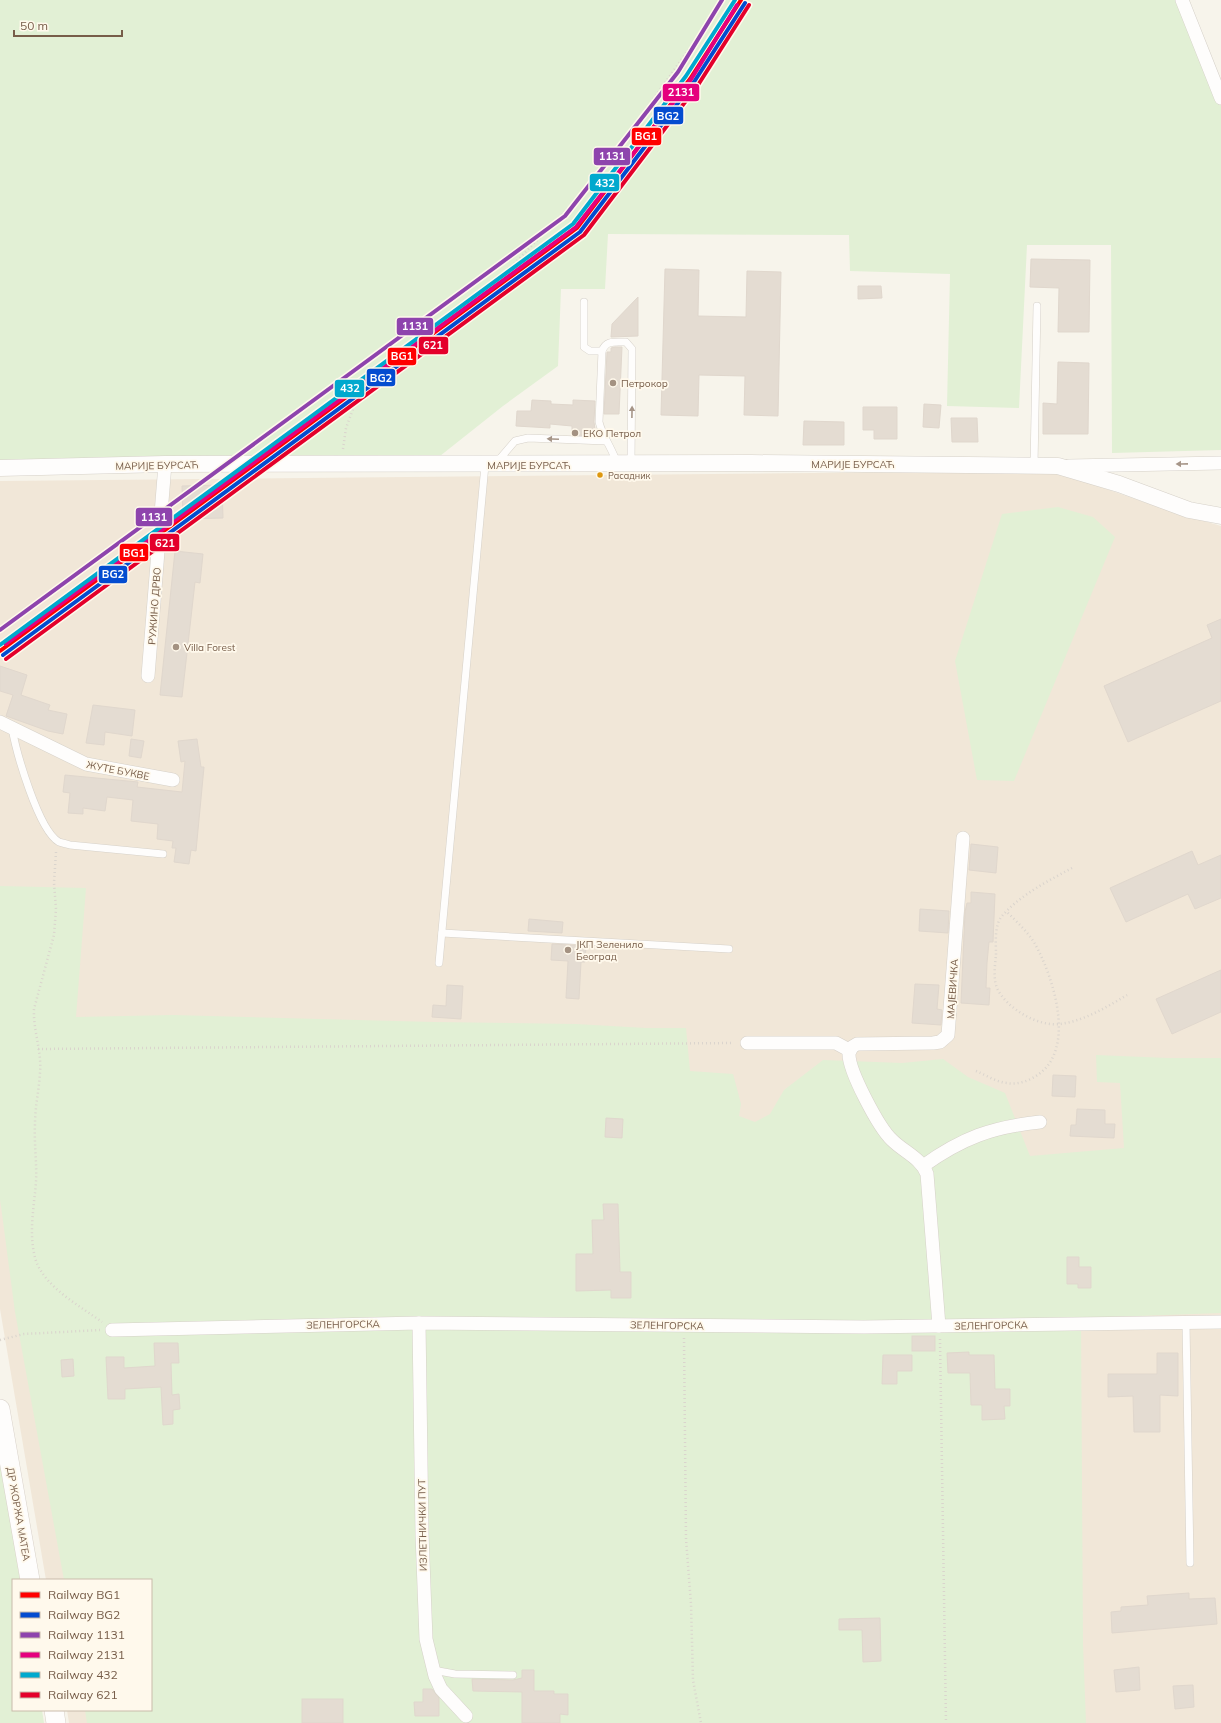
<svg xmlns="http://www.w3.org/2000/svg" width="1221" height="1723" viewBox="0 0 1221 1723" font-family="Mulish,sans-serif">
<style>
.residential{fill:#f1e7d8}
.green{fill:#e2f0d5}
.building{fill:#e4dcd2;stroke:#e0d7cd}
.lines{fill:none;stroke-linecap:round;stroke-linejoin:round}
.service-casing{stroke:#d6d1c9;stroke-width:8}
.minor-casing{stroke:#d6d1c9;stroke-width:14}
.tertiary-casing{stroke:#d6d1c9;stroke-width:17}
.secondary-casing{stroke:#d8d1c9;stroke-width:20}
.path{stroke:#dad4cd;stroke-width:2.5;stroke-dasharray:1 3;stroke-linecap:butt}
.service{stroke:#fefdfc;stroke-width:7}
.minor{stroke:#fefdfc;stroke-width:13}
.tertiary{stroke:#fefdfc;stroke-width:16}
.secondary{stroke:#fefdfc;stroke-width:19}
.rail-1-casing{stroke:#fff9ec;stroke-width:7}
.rail-2-casing{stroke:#fff9ec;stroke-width:7}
.rail-3-casing{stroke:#fff9ec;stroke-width:7}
.rail-4-casing{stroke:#fff9ec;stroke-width:7}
.rail-5-casing{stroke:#fff9ec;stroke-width:7}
.rail-6-casing{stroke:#fff9ec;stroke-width:7}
.rail-1{stroke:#f00;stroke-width:4}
.rail-2{stroke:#044cd0;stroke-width:4}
.rail-3{stroke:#8e44ad;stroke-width:4}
.rail-4{stroke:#e5007d;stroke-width:4}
.rail-5{stroke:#00a9ce;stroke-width:4}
.rail-6{stroke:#e4002b;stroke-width:4}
.oneway{fill:#a69588}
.poi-dot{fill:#a49282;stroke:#fff9ec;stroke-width:1.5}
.bus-dot{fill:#dd970f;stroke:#fff9ec;stroke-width:1.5}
.labels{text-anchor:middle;stroke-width:3.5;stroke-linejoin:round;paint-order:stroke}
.bus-label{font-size:9px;fill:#775d49;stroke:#fff9ec;text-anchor:start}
.poi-label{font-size:10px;fill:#775d49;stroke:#fff9ec;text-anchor:start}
.street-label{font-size:10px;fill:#775d49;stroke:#fff9ec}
.line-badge{stroke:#fff9ec;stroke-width:1.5}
.badge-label{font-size:11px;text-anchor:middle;font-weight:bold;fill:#fff}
</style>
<rect width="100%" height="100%" fill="#f7f4eb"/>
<path class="residential" d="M 1019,471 L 1060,473 L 1167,510 L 1221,526 L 1221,1723 L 69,1723 L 67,1710 L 151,1710 L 151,1580 L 46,1580 L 0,1309 L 0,481 Z"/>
<g class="green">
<path d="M 0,0 L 1189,0 L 1221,96 L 1221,450 L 1112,453 L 1111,245 L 1027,245 L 1019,408 L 947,406 L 950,274 L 850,271 L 849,235 L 608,234 L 605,289 L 561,289 L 558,366 L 503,406 L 440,456 L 0,468 Z"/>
<path d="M 1058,507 L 1093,517 L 1115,537 L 1014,781 L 977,780 L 955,661 L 1002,514 Z"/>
<path d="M 0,886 L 86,888 L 76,1017 L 173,1015 L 434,1022 L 576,1024 L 646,1028 L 686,1028 L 690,1071 L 733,1074 L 741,1104 L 739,1116 L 755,1122 L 770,1114 L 784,1090 L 823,1060 L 902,1063 L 943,1059 L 968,1077 L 1005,1093 L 1030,1156 L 1124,1148 L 1120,1083 L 1097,1082 L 1096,1055 L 1168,1058 L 1221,1058 L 1221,1313 L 1081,1318 L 1083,1644 L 1086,1723 L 87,1723 L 85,1710 L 151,1710 L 151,1580 L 64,1580 L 15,1312 L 0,1199 Z"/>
<path d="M 0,1458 L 20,1580 L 13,1580 L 13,1710 L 42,1710 L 44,1723 L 0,1723 Z"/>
</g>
<g class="building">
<path d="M 1031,259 L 1090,260 L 1089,332 L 1058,332 L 1059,288 L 1030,287 Z"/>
<path d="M 665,269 L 699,270 L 698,316 L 746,317 L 747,271 L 781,272 L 778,416 L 744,415 L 745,376 L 699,375 L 698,416 L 661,415 Z"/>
<path d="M 858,286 L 881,286 L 882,298 L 858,299 Z"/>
<path d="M 638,297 L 638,336 L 611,337 L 612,324 Z"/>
<path d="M 615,347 L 622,347 L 619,414 L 604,414 L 607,352 L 611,352 L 611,348 Z"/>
<path d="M 1058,362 L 1089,363 L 1088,434 L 1043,434 L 1043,403 L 1057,404 Z"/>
<path d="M 532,400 L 551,401 L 551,404 L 573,405 L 573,400 L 595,401 L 594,422 L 596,436 L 572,435 L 572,426 L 550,424 L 550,428 L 516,426 L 517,411 L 531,411 Z"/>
<path d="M 924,404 L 941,405 L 939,428 L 923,427 Z"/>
<path d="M 863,407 L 897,407 L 897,439 L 874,439 L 874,430 L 863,430 Z"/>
<path d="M 951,418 L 977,418 L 978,442 L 952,442 Z"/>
<path d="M 804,421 L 844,422 L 844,445 L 803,445 Z"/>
<path d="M 222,485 L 223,518 L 183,519 L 182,486 Z"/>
<path d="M 175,551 L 203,554 L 200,583 L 195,582 L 182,697 L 160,695 Z"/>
<path d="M 1221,619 L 1221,701 L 1128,742 L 1104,686 L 1212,638 L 1207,625 Z"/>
<path d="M 0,666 L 27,675 L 21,695 L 50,705 L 48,710 L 67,714 L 63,734 L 48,731 L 6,716 L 13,695 L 0,691 Z"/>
<path d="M 93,705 L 135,710 L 132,736 L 105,732 L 104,745 L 86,743 Z"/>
<path d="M 131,739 L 144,741 L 141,758 L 129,756 Z"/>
<path d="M 197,739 L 201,767 L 204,767 L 196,851 L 191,850 L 189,864 L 174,862 L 176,848 L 172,848 L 173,841 L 157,839 L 158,824 L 131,821 L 133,800 L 107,797 L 105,811 L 83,808 L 83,814 L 68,813 L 70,793 L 63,792 L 65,775 L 138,782 L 137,787 L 182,792 L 185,761 L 181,762 L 178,741 Z"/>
<path d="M 971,844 L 998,847 L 996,873 L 969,870 Z"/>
<path d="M 1192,851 L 1198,865 L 1221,855 L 1221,898 L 1195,909 L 1188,894 L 1126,922 L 1110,888 Z"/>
<path d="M 971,892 L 995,894 L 993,942 L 989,942 L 987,963 L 986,988 L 990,988 L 989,1005 L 961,1003 L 965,912 L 967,903 L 971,903 Z"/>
<path d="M 920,909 L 949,911 L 948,933 L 919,931 Z"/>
<path d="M 529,919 L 563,922 L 562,933 L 528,931 Z"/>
<path d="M 552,944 L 586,946 L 585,962 L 581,962 L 579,999 L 566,998 L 568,961 L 551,960 Z"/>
<path d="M 1221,970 L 1221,1012 L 1172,1034 L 1156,999 Z"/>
<path d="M 915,984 L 939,985 L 937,1009 L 942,1010 L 941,1025 L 912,1023 Z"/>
<path d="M 447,985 L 463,986 L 461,1019 L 432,1017 L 433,1005 L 446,1006 Z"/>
<path d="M 1053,1075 L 1076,1076 L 1075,1097 L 1052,1096 Z"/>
<path d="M 1077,1109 L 1105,1110 L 1105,1124 L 1115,1124 L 1114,1138 L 1070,1136 L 1071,1125 L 1076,1125 Z"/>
<path d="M 606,1118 L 623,1119 L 622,1138 L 605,1137 Z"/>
<path d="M 603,1204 L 618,1204 L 620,1272 L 631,1272 L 631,1298 L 611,1298 L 611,1290 L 576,1291 L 576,1254 L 593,1254 L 592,1220 L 604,1220 Z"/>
<path d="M 1067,1257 L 1079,1257 L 1079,1267 L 1091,1267 L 1091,1288 L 1078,1288 L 1078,1284 L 1067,1284 Z"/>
<rect x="912" y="1336" width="23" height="15"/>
<path d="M 154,1343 L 178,1343 L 179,1363 L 171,1363 L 172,1395 L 179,1394 L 180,1409 L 173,1410 L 173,1424 L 163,1425 L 161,1387 L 125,1389 L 125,1399 L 108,1399 L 106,1357 L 124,1357 L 124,1368 L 155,1366 Z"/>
<path d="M 969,1352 L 969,1355 L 994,1355 L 995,1389 L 1010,1389 L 1010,1406 L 1004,1406 L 1005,1419 L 982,1420 L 982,1405 L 971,1405 L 970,1373 L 948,1373 L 947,1353 Z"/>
<path d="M 1157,1353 L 1178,1353 L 1178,1396 L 1160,1395 L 1160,1432 L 1134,1432 L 1133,1396 L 1108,1397 L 1108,1374 L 1157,1374 Z"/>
<path d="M 883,1355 L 912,1355 L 912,1371 L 897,1371 L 897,1384 L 882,1384 Z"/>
<path d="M 73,1359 L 74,1376 L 62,1377 L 61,1360 Z"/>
<path d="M 1189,1593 L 1189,1599 L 1215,1598 L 1217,1624 L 1112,1633 L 1111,1612 L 1121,1611 L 1121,1607 L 1148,1605 L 1147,1596 Z"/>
<path d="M 880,1618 L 881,1661 L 863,1662 L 862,1630 L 839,1630 L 839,1619 Z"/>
<path d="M 1139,1667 L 1140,1690 L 1116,1692 L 1114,1670 Z"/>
<path d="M 522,1670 L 534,1670 L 534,1691 L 554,1691 L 554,1694 L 568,1694 L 568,1715 L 560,1714 L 560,1723 L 522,1723 L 522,1692 L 473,1691 L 472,1679 L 513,1680 L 522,1678 Z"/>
<path d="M 1193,1685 L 1194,1707 L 1175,1709 L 1173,1686 Z"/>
<path d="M 423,1689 L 432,1689 L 439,1698 L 439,1716 L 415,1716 L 414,1702 L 423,1702 Z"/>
<rect x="302" y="1699" width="41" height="24"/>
</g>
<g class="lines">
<defs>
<g id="service">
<path d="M 584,302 L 584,347 L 590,351 L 602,351"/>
<path d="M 497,462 L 515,441 L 528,438 L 606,441"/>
<path d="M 617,464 C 613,449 603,438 599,422 L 602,351 C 606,340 615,342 626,342 L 632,349 L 631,464"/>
<path d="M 1034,466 L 1037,306"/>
<path d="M 12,728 C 16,751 38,830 59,842 C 62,843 67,844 70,845 L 163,854"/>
<path d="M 442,933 L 729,949"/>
<path d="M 439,963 L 485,465"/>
<path d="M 1186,1323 L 1190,1563"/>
<path d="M 433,1670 L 455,1674 L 513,1675"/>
</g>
<g id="minor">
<path d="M 1182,0 L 1221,98"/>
<path d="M 1069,466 L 1221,463"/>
<path d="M 148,676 L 165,464"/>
<path d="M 0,722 L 86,764 L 173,780"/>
<path d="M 747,1043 L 836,1043 L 849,1050"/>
<path d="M 923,1166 C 962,1138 992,1127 1040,1122"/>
<path d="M 419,1323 L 422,1534 L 426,1639 L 435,1676 L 441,1689 L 466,1716"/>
<path d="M 939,1326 L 927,1174 C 921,1158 904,1152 892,1140 C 879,1128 848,1070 849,1053 L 852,1047 L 857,1044 L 933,1043 L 940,1042 L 948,1035 L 963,838"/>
<path d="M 112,1330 L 419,1323 L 864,1327 L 1221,1322"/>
</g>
<path id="tertiary" d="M 0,468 L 165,464 L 751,463 L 1058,466 L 1119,484 L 1189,510 L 1221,516"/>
<g id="secondary">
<path d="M 0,1409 L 30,1580"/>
<path d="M 54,1710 L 56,1723"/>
</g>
</defs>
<use href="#service" class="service-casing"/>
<use href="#minor" class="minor-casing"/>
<use href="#tertiary" class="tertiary-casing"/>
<use href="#secondary" class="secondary-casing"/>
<g class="path">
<path d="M 343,449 L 346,428 L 355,404 L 378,374 L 437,331 L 515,263 L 579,197 L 630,132 L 724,0"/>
<path d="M 56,852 L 54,883 L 56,909 L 54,935 L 34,1009 C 33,1031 42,1051 40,1073 C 39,1090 35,1107 35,1124 C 34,1144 37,1163 36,1182 C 34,1208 28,1235 36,1261 C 46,1288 80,1306 102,1322"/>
<path d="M 1072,868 C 1048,881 1020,895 1002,916 C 994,925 996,944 996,955 C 995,965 993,978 997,988 C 1006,1008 1038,1027 1060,1024 C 1084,1021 1107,1007 1127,995"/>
<path d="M 38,1049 L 734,1043"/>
<path d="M 976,1071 C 986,1075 996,1082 1007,1083 C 1017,1085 1028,1081 1036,1076 C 1077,1051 1054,978 1035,944 C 1028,932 1017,922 1007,912"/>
<path d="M 684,1338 L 686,1539 L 691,1604 L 693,1680 L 701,1723"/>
<path d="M 940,1339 L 946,1723"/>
<path d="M 0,1340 L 24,1334 L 100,1330"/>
</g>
<use href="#service" class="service"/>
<use href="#minor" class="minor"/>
<use href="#tertiary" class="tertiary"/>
<use href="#secondary" class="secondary"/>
<defs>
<path id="rail-1" d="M 0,651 L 577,228 L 690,79 L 741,0"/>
<path id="rail-2" d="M 3,655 L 580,232 L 694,82 L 745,3"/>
<path id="rail-3" d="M 0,630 L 565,216 L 678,72 L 722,0"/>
<path id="rail-4" d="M 6,644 L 576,227 L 690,81 L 737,5"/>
<path id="rail-5" d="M 0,645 L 573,224 L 686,76 L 735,0"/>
<path id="rail-6" d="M 6,659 L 584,235 L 698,85 L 749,5"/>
</defs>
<use href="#rail-1" class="rail-1-casing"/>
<use href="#rail-2" class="rail-2-casing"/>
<use href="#rail-3" class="rail-3-casing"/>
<use href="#rail-4" class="rail-4-casing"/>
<use href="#rail-5" class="rail-5-casing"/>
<use href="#rail-6" class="rail-6-casing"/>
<use href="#rail-1" class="rail-1"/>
<use href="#rail-2" class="rail-2"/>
<use href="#rail-3" class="rail-3"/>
<use href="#rail-4" class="rail-4"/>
<use href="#rail-5" class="rail-5"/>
<use href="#rail-6" class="rail-6"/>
</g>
<defs><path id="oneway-solid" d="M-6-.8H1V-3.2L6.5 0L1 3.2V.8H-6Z"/></defs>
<g class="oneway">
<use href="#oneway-solid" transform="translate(632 412) rotate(-89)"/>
<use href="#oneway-solid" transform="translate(553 439) rotate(-178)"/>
<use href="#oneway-solid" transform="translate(1182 464) rotate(179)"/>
</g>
<g class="poi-dot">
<circle cx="613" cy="383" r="4"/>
<circle cx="575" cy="433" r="4"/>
<circle cx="176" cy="647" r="4"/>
<circle cx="568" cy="950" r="4"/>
</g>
<circle class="bus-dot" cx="600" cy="475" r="3.5"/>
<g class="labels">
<g class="bus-label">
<text x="608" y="479">Расадник</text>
</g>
<g class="poi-label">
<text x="621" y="387">Петрокор</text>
<text x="583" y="437">ЕКО Петрол</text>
<text x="184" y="651">Villa Forest</text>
<text x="576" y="948">ЈКП Зеленило<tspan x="576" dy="12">Београд</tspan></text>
</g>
<g class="street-label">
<text x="853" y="468">МАРИЈЕ БУРСАЋ</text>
<text transform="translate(157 465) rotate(-1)" y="4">МАРИЈЕ БУРСАЋ</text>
<text x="529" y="469">МАРИЈЕ БУРСАЋ</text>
<text transform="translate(154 606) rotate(-86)" y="4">РУЖИНО ДРВО</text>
<text transform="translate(118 770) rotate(11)" y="4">ЖУТЕ БУКВЕ</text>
<text transform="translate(952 989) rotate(-86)" y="4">МАЈЕВИЧКА</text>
<text transform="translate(343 1324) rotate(-1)" y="4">ЗЕЛЕНГОРСКА</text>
<text transform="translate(667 1325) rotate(1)" y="4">ЗЕЛЕНГОРСКА</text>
<text transform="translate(991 1325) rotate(-1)" y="4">ЗЕЛЕНГОРСКА</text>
<text transform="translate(19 1514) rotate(80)" y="4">ДР ЖОРЖА МАТЕА</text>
<text transform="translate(422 1525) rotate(-91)" y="4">ИЗЛЕТНИЧКИ ПУТ</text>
</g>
</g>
<g class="line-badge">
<rect x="662" y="83" width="38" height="19" rx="4" fill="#e5007d"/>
<rect x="653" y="106" width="31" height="19" rx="4" fill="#044cd0"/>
<rect x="631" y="127" width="31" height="19" rx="4" fill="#f00"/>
<rect x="593" y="147" width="38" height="19" rx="4" fill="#8e44ad"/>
<rect x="589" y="173" width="31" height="19" rx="4" fill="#00a9ce"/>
<rect x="396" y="317" width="38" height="19" rx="4" fill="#8e44ad"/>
<rect x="418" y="336" width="31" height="19" rx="4" fill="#e4002b"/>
<rect x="387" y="347" width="30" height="19" rx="4" fill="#f00"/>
<rect x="366" y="368" width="30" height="19" rx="4" fill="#044cd0"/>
<rect x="334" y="379" width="31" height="19" rx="4" fill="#00a9ce"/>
<rect x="135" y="507" width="38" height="20" rx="4" fill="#8e44ad"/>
<rect x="149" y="533" width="31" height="19" rx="4" fill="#e4002b"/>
<rect x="119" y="543" width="30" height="19" rx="4" fill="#f00"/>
<rect x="98" y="565" width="30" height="19" rx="4" fill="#044cd0"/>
</g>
<g class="badge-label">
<text x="681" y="96">2131</text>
<text x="668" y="120">BG2</text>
<text x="646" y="140">BG1</text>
<text x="612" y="160">1131</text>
<text x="605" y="187">432</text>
<text x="415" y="330">1131</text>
<text x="433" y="349">621</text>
<text x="402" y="360">BG1</text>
<text x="381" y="382">BG2</text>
<text x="350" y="392">432</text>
<text x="154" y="521">1131</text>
<text x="165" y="547">621</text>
<text x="134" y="557">BG1</text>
<text x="113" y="578">BG2</text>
</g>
<rect x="12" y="1579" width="140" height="132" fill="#fff9ec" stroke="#c9bbab"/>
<rect x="20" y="1592" width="20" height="6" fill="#ff0000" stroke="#c9bbab"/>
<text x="48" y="1599" font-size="12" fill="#775d49">Railway BG1</text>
<rect x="20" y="1612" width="20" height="6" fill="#044cd0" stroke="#c9bbab"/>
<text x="48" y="1619" font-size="12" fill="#775d49">Railway BG2</text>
<rect x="20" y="1632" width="20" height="6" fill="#8e44ad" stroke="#c9bbab"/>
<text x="48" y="1639" font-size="12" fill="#775d49">Railway 1131</text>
<rect x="20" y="1652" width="20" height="6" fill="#e5007d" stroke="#c9bbab"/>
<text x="48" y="1659" font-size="12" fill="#775d49">Railway 2131</text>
<rect x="20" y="1672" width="20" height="6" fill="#00a9ce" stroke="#c9bbab"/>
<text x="48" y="1679" font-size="12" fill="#775d49">Railway 432</text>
<rect x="20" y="1692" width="20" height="6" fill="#e4002b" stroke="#c9bbab"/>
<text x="48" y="1699" font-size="12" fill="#775d49">Railway 621</text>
<path d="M14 30v6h108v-6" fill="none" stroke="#775d49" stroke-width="2"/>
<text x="20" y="30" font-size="12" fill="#775d49" stroke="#fff9ec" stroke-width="3" paint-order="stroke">50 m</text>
</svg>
